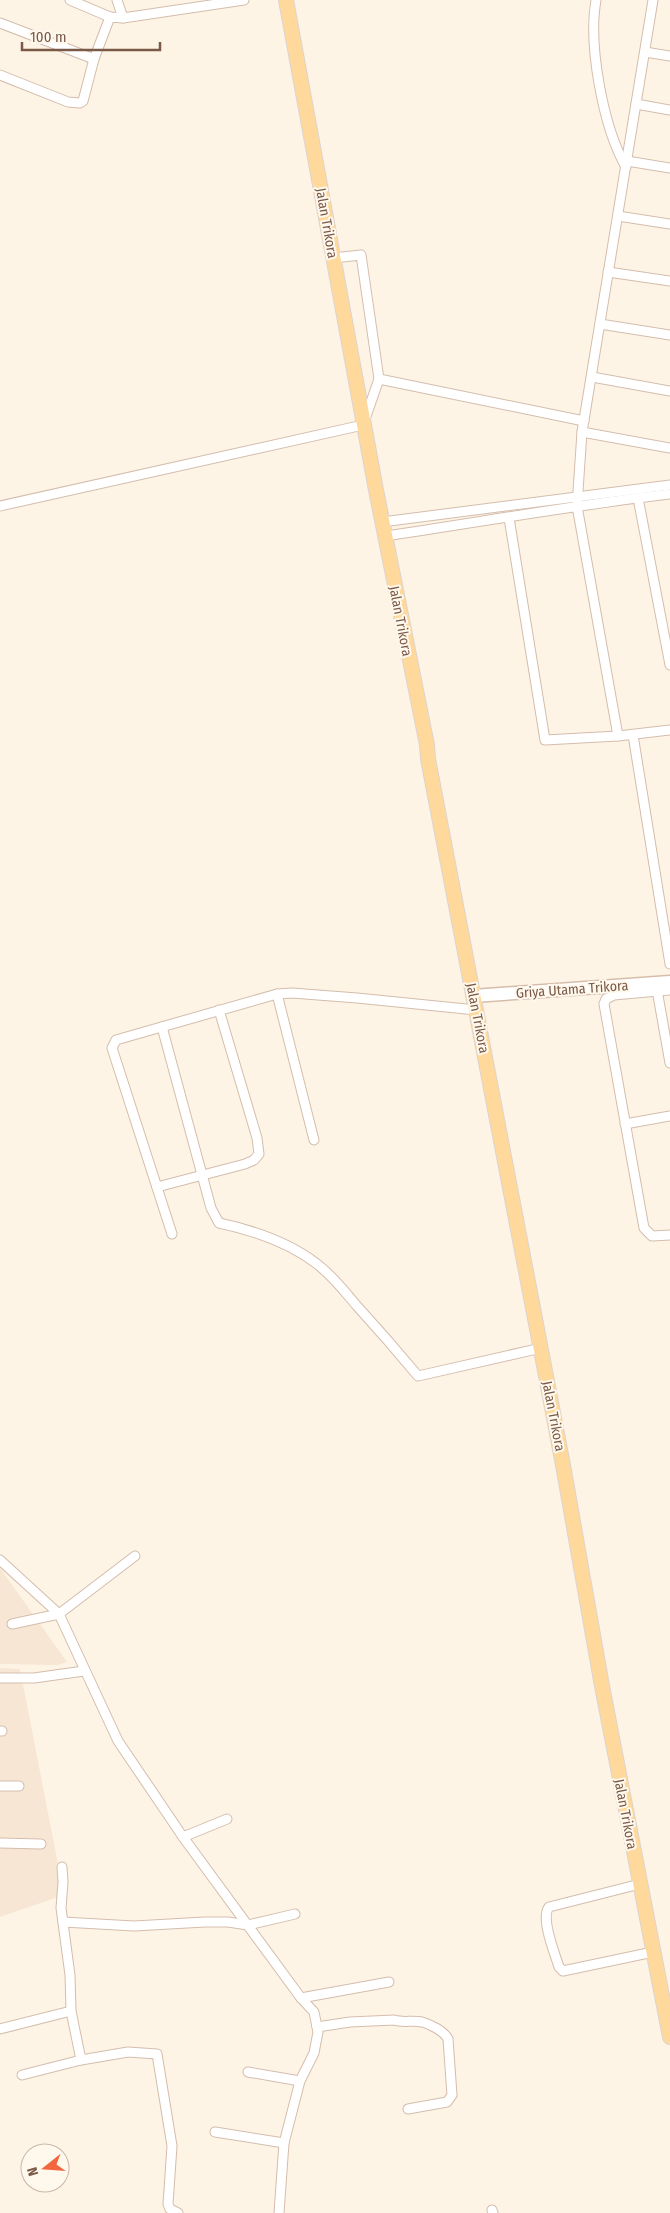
<svg xmlns="http://www.w3.org/2000/svg" width="670" height="2213" viewBox="0 0 670 2213" font-family="'Fira Sans Condensed',sans-serif">
<style>
.residential{fill:#f7e6d3}
.lines{fill:none;stroke-linecap:round;stroke-linejoin:round}
.street-casing{stroke:#d4bdad;stroke-width:11}
.secondary-casing{stroke:#d7bda9;stroke-width:15}
.primary-casing{stroke:#dcd4cf;stroke-width:16}
.street{stroke:#fff;stroke-width:9}
.secondary{stroke:#fff;stroke-width:12}
.primary{stroke:#ffd99b;stroke-width:14}
.labels{text-anchor:middle;stroke-width:4;stroke-linejoin:round;paint-order:stroke}
.street-label{font-size:14px;fill:#7a5947;stroke:#fff8ed}
</style>
<rect width="100%" height="100%" fill="#fef4e5"/>
<g class="residential">
<path d="M 0,1568 L 67,1662 L 57,1665 L 0,1664 Z"/>
<path d="M 0,1668 L 20,1669 L 64,1895 L 0,1917 Z"/>
</g>
<g class="lines">
<defs>
<g id="street">
<path d="M 70,0 L 110,17"/>
<path d="M 117,0 L 123,18"/>
<path d="M 596,0 C 588,45 603,127 626,167"/>
<path d="M 0,23 L 94,59"/>
<path d="M 645,52 L 670,56"/>
<path d="M 0,75 L 68,102 L 80,103 L 83,101 L 94,59 L 110,17 L 123,18 L 244,0"/>
<path d="M 636,104 L 670,110"/>
<path d="M 627,161 L 670,168"/>
<path d="M 618,216 L 670,224"/>
<path d="M 333,258 L 361,255 L 379,379 L 584,421"/>
<path d="M 608,272 L 670,281"/>
<path d="M 600,324 L 670,335"/>
<path d="M 592,377 L 670,391"/>
<path d="M 582,432 L 670,448"/>
<path d="M 638,498 L 670,665"/>
<path d="M 0,506 L 363,425 L 379,379"/>
<path d="M 509,518 L 545,740 L 618,736 L 670,730"/>
<path d="M 382,522 L 670,485"/>
<path d="M 385,536 C 480,522 575,505 670,494"/>
<path d="M 633,735 L 670,964"/>
<path d="M 618,736 L 577,506 L 582,432 L 653,0"/>
<path d="M 657,990 L 670,1063"/>
<path d="M 670,990 L 614,995 L 606,999 L 604,1004 L 644,1228 L 652,1236 L 670,1235"/>
<path d="M 277,994 L 314,1140"/>
<path d="M 162,1027 L 211,1208 L 219,1223 C 252,1230 290,1243 317,1264 C 333,1276 345,1292 357,1306 C 378,1329 398,1352 418,1376 L 541,1348"/>
<path d="M 625,1124 L 670,1116"/>
<path d="M 157,1187 L 245,1164 L 254,1160 L 259,1154 L 257,1138 L 219,1010"/>
<path d="M 172,1234 L 112,1048 L 116,1040 L 277,994 L 292,993 L 357,998 L 476,1010"/>
<path d="M 0,1560 L 59,1614 L 118,1741 L 183,1837 L 301,1998 L 314,2012 L 318,2032 L 314,2053 L 300,2081 L 284,2143 L 279,2213"/>
<path d="M 12,1624 L 59,1614 L 135,1556"/>
<path d="M 0,1678 L 34,1678 L 84,1671"/>
<path d="M 0,1731 L 2,1731"/>
<path d="M 0,1786 L 19,1786"/>
<path d="M 183,1837 L 227,1819"/>
<path d="M 0,1843 L 41,1844"/>
<path d="M 62,1867 L 63,1882 L 61,1908 L 70,1975 L 71,2011 L 81,2060 L 128,2052 L 157,2054 L 172,2146 L 168,2204 L 170,2209 L 178,2213"/>
<path d="M 640,1884 L 549,1907 C 540,1918 555,1954 559,1967 L 563,1971 L 653,1952"/>
<path d="M 63,1922 L 134,1926 L 205,1922 L 228,1922 L 248,1925 L 295,1914"/>
<path d="M 301,1998 L 389,1982"/>
<path d="M 317,2027 L 350,2022 L 394,2020 C 403,2023 412,2020 422,2022 C 430,2024 444,2031 448,2039 L 452,2095 L 447,2102 L 408,2109"/>
<path d="M 0,2029 L 71,2011"/>
<path d="M 248,2072 L 300,2081"/>
<path d="M 22,2075 L 81,2060"/>
<path d="M 215,2132 L 284,2143"/>
<path d="M 492,2210 L 493,2213"/>
</g>
<path id="secondary" d="M 473,996 L 670,982"/>
<path id="primary" d="M 286,0 L 376,490 L 427,745 L 428,759 L 563,1465 L 602,1686 L 670,2037"/>
</defs>
<use href="#street" class="street-casing"/>
<use href="#secondary" class="secondary-casing"/>
<use href="#primary" class="primary-casing"/>
<use href="#street" class="street"/>
<use href="#secondary" class="secondary"/>
<use href="#primary" class="primary"/>
</g>
<g class="labels">
<g class="street-label">
<text transform="translate(327 223) rotate(80)" y="5">Jalan Trikora</text>
<text transform="translate(401 621) rotate(79)" y="5">Jalan Trikora</text>
<text transform="translate(572 989) rotate(-4)" y="5">Griya Utama Trikora</text>
<text transform="translate(478 1018) rotate(79)" y="5">Jalan Trikora</text>
<text transform="translate(554 1416) rotate(79)" y="5">Jalan Trikora</text>
<text transform="translate(626 1814) rotate(79)" y="5">Jalan Trikora</text>
</g>
</g>
<g transform="translate(45 2168) rotate(253)"><circle r="24" fill="#fff8ed" stroke="#cab8ab"/>
<path d="M0-4L9 19L0 12L-9 19Z" fill="#f26640"/>
<text y="-8" font-size="14" font-weight="bold" text-anchor="middle" fill="#7a5947">N</text>
</g>
<path d="M22 42v8h138v-8" fill="none" stroke="#7a5947" stroke-width="2.5"/>
<text x="30" y="42" font-size="15" fill="#7a5947" stroke="#fff8ed" stroke-width="4" paint-order="stroke">100 m</text>
</svg>
